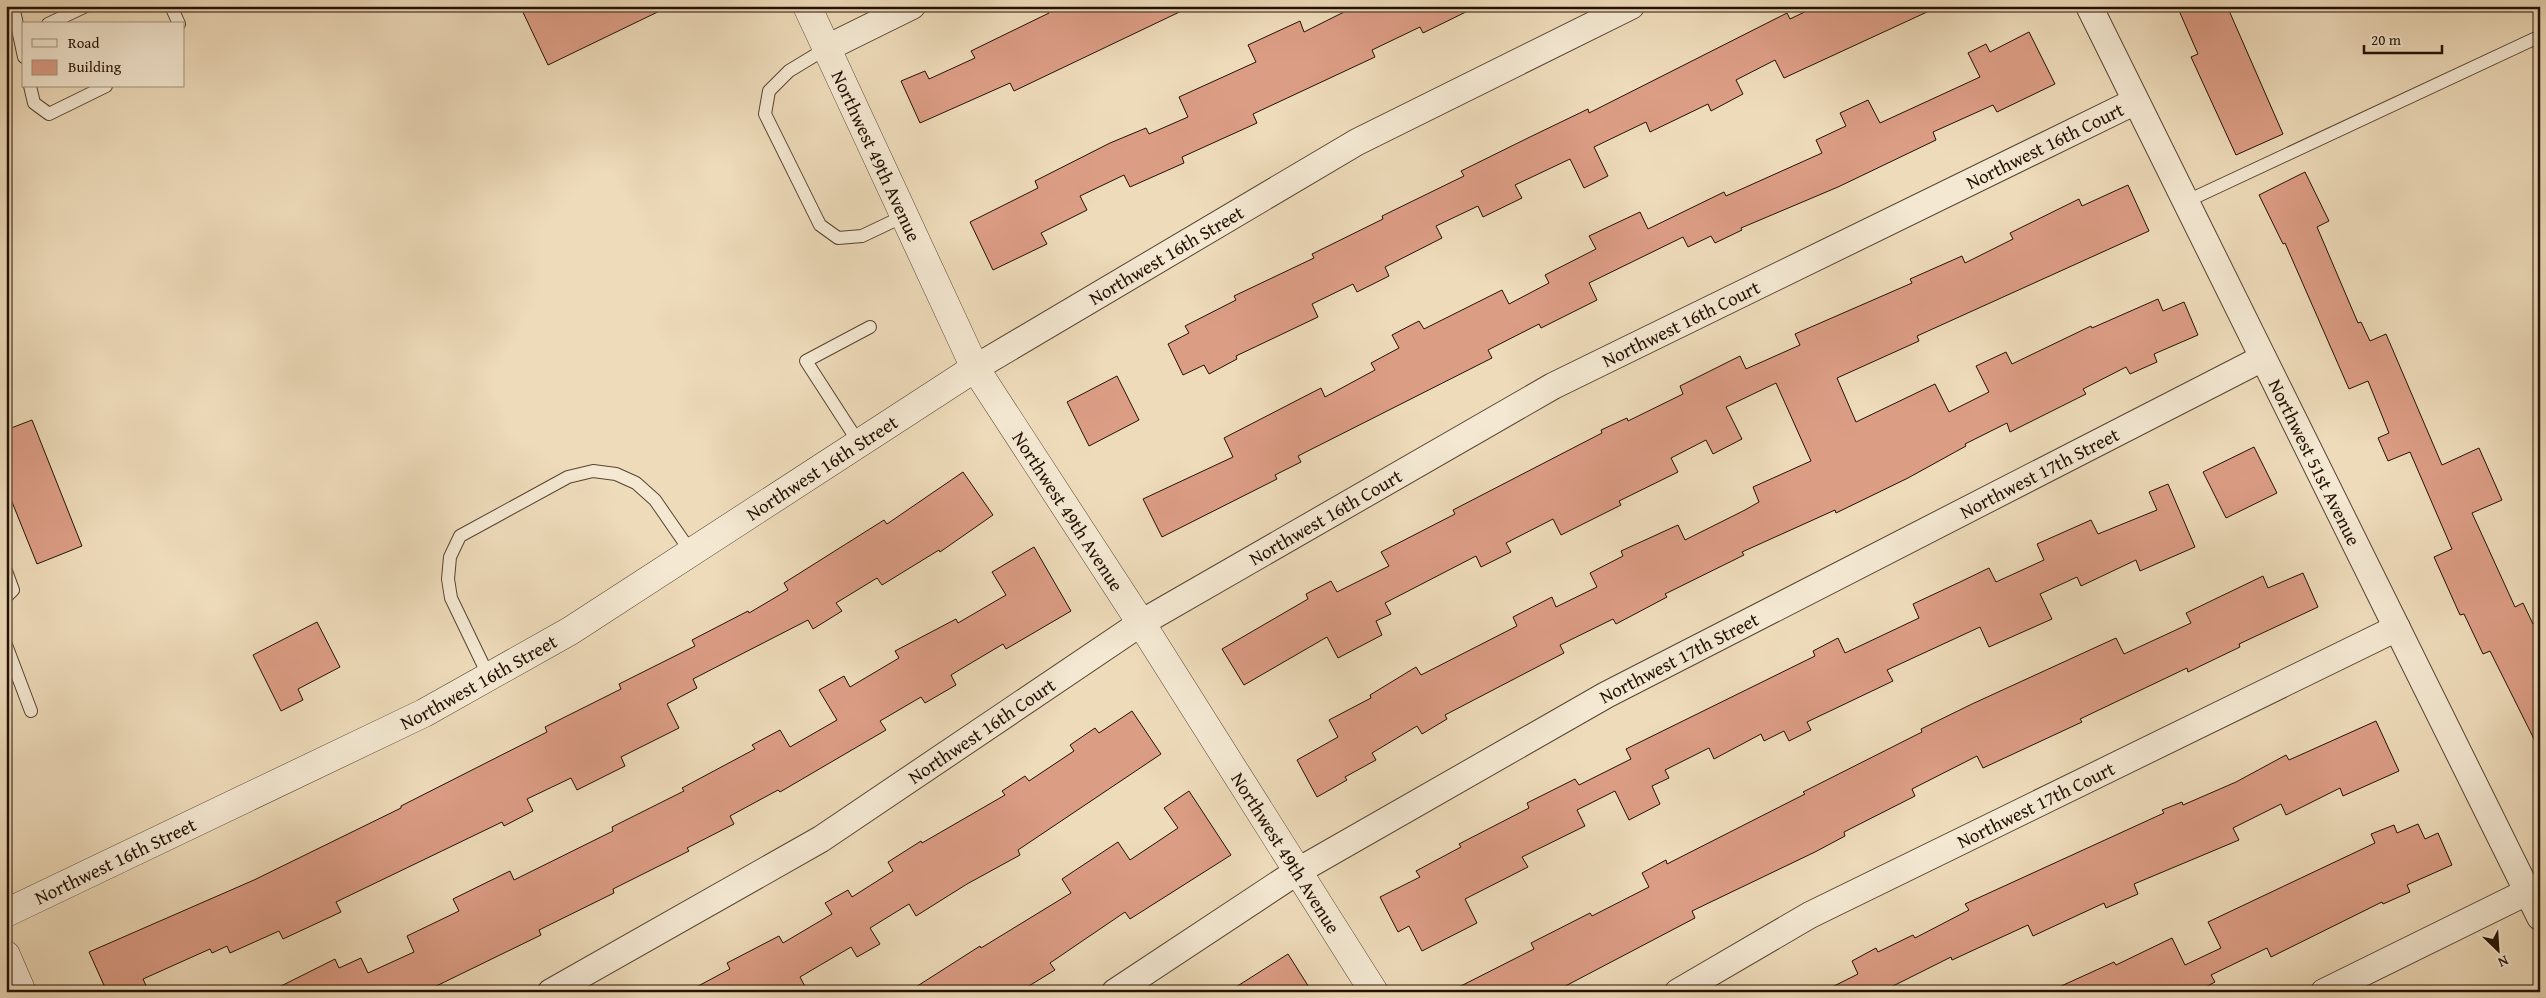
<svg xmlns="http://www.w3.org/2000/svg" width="2546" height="998" viewBox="0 0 2546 998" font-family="'Gentium Book Plus',serif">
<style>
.building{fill:#dc9d85;stroke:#241103}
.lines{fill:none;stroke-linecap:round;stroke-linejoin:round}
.service-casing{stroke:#564431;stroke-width:14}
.minor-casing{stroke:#564431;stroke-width:28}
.tertiary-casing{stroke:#564431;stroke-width:29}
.service{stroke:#f4e8d2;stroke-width:12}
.minor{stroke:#f4e8d2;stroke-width:26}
.tertiary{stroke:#f4e8d2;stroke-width:28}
.labels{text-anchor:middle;stroke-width:5;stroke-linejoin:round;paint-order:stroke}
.street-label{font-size:19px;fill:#241103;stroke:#f4e8d2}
</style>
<rect width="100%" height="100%" fill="#eedbba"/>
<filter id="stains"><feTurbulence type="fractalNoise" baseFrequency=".004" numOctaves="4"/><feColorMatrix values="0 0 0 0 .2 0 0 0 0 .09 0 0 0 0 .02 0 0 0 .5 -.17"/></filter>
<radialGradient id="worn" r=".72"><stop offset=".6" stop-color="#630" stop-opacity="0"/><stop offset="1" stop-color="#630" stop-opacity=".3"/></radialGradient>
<g class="building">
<path d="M 520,6 L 670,6 L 548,65 Z"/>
<path d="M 1046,6 L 1192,6 L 1014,91 L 1010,83 L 920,123 L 901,81 L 925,71 L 929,79 L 975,58 L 971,51 L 1049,13 Z"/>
<path d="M 1356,6 L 1478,6 L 1423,33 L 1420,27 L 1372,50 L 1375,57 L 1253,114 L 1257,123 L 1182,157 L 1184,163 L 1130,187 L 1124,175 L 1080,196 L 1087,210 L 1041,233 L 1047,244 L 993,270 L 970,222 L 1038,188 L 1035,181 L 1110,143 L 1146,128 L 1149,134 L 1188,117 L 1179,97 L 1256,62 L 1248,45 L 1300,21 L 1304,32 Z"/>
<path d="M 1817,6 L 1940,6 L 1784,78 L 1775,60 L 1736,80 L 1743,94 L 1711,111 L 1708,104 L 1650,132 L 1646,122 L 1594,147 L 1608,176 L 1584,188 L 1570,159 L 1515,185 L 1522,198 L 1483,217 L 1478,206 L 1436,226 L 1442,238 L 1385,267 L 1389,276 L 1357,292 L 1353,284 L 1312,304 L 1318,317 L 1236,356 L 1237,359 L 1209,374 L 1204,365 L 1183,375 L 1168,344 L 1189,333 L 1185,326 L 1236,300 L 1234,296 L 1314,258 L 1312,254 L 1383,219 L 1382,216 L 1464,176 L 1461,171 L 1532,136 L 1588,109 L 1589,113 L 1787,13 L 1790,19 Z"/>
<path d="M 2177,6 L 2227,6 L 2283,134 L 2236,155 L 2191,57 L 2198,54 Z"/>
<path d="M 2029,32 L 2055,84 L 1997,112 L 1993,105 L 1933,132 L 1936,140 L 1838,187 L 1741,228 L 1742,230 L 1715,243 L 1711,236 L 1688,247 L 1683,237 L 1589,283 L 1597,300 L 1541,328 L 1539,324 L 1488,350 L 1492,358 L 1298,456 L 1301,462 L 1275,475 L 1277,479 L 1162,537 L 1143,499 L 1233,457 L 1224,438 L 1321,388 L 1325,397 L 1375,370 L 1371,363 L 1399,348 L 1392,335 L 1419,321 L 1424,329 L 1502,290 L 1509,304 L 1549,283 L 1545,275 L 1596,249 L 1589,236 L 1640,212 L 1648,229 L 1724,192 L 1726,196 L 1822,153 L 1816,140 L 1846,126 L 1840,113 L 1868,100 L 1880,123 L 1980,77 L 1968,53 L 1986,44 L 1990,52 Z"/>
<path d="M 2305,172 L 2329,221 L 2317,227 L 2358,323 L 2361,322 L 2370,341 L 2386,334 L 2442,465 L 2479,448 L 2502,500 L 2472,513 L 2515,607 L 2523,603 L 2533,624 L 2540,621 L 2540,751 L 2490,651 L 2483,654 L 2464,614 L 2460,615 L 2434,557 L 2452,549 L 2410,452 L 2388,461 L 2378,438 L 2389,433 L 2368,381 L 2349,389 L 2285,243 L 2283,244 L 2259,195 Z"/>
<path d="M 2128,185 L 2149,231 L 1917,336 L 1919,341 L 1837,378 L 1856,422 L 1935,384 L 1949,412 L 1989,392 L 1976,366 L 2006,352 L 2012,364 L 2091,326 L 2092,328 L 2158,299 L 2163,311 L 2184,302 L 2198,335 L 2154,354 L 2157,362 L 2130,374 L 2126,367 L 2083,389 L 2086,394 L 2010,432 L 2007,423 L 1965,444 L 1966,446 L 1908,478 L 1836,513 L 1835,510 L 1742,552 L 1744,555 L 1665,594 L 1667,597 L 1616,624 L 1613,619 L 1560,645 L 1564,653 L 1445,715 L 1447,719 L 1422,734 L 1417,726 L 1372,753 L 1376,760 L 1345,777 L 1347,780 L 1317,797 L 1297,760 L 1338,737 L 1329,720 L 1371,698 L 1370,695 L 1416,667 L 1421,675 L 1517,626 L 1513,617 L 1552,597 L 1556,607 L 1597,587 L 1590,573 L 1623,556 L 1621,551 L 1678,525 L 1685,540 L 1745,510 L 1759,502 L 1753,487 L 1811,461 L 1776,383 L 1726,407 L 1742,439 L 1713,454 L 1706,440 L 1671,458 L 1678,472 L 1619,501 L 1621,505 L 1561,535 L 1553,519 L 1506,543 L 1511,552 L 1481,567 L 1476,556 L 1385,603 L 1391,614 L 1376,621 L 1382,635 L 1338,658 L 1327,637 L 1244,685 L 1222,649 L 1308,599 L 1306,594 L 1331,581 L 1337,592 L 1389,566 L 1381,552 L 1455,514 L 1453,510 L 1602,433 L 1601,430 L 1627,418 L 1628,421 L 1683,394 L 1680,386 L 1740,356 L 1746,369 L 1800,345 L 1795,334 L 1912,283 L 1910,279 L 1962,256 L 1965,263 L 2013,239 L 2010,233 L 2079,199 L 2082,206 Z"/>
<path d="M 1117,376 L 1139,420 L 1089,446 L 1067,402 Z"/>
<path d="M 32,420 L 82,546 L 37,564 L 6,487 L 6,430 Z"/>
<path d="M 2254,447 L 2277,493 L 2226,518 L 2203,472 Z"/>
<path d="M 963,472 L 993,515 L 940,552 L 939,550 L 882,585 L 877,578 L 836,603 L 842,611 L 813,629 L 808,620 L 693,679 L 697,688 L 667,704 L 679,728 L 621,757 L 625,766 L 577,790 L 571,778 L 527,799 L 533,811 L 504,826 L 502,822 L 336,902 L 341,912 L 283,939 L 279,931 L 230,953 L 227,946 L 212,953 L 210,949 L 143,979 L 149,992 L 107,992 L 89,952 L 254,880 L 401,808 L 401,806 L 547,732 L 545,727 L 621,689 L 619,684 L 695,646 L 692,640 L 748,611 L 749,613 L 788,590 L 784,583 L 884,520 L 887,524 Z"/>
<path d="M 2168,484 L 2195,547 L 2140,571 L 2136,560 L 2081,586 L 2077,577 L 2040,594 L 2052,619 L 1989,647 L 1980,627 L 1887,670 L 1893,681 L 1807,722 L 1811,730 L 1789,741 L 1784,731 L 1764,741 L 1761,734 L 1714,759 L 1709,748 L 1665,770 L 1669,778 L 1652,786 L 1660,804 L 1629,820 L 1615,791 L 1577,810 L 1585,826 L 1522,857 L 1528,867 L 1465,899 L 1477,923 L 1422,951 L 1409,926 L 1398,932 L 1380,897 L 1420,877 L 1416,871 L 1461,847 L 1459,844 L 1529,808 L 1527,803 L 1575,779 L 1579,785 L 1631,759 L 1626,749 L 1815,656 L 1813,651 L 1838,638 L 1845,653 L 1919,618 L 1913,604 L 1960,582 L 1989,568 L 1996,582 L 2044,560 L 2037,544 L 2091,520 L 2098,534 L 2157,510 L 2149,492 Z"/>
<path d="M 1034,547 L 1071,611 L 1006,649 L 1003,644 L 951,675 L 956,685 L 925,703 L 921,697 L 880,721 L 886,730 L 780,792 L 778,790 L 730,816 L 734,824 L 687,848 L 689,851 L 613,889 L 614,893 L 539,930 L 541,935 L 424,992 L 269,992 L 335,959 L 339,968 L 361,958 L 368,973 L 414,952 L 407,936 L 459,911 L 453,899 L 510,871 L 514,880 L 613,831 L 612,827 L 684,791 L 682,788 L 755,749 L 752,745 L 780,730 L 790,747 L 837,720 L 819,690 L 844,676 L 850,687 L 899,658 L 895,651 L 956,619 L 958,623 L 1006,595 L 992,572 Z"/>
<path d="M 2303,573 L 2318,607 L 2239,644 L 2240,647 L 2188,672 L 2187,668 L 2080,719 L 2082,722 L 1983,768 L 1977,756 L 1912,789 L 1915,796 L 1844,832 L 1845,836 L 1815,852 L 1692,911 L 1695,918 L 1554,992 L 1449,992 L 1534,949 L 1531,943 L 1590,913 L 1592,916 L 1649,887 L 1642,873 L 1666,860 L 1667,864 L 1805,794 L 1803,792 L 1922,732 L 1921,729 L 1972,704 L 2116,638 L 2124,654 L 2191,623 L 2186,613 L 2263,576 L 2268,588 Z"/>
<path d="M 317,622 L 340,667 L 298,689 L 303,700 L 281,711 L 253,655 Z"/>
<path d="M 1132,711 L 1161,754 L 1018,850 L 1020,855 L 967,884 L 916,916 L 909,904 L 870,928 L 880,944 L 857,957 L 851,947 L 800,977 L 808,992 L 687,992 L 730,969 L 727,963 L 779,936 L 783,943 L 832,914 L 825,903 L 848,890 L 852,897 L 893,871 L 888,862 L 921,841 L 922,843 L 1005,795 L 1002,791 L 1025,776 L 1029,781 L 1074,751 L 1070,745 L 1095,728 L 1099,733 Z"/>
<path d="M 2376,721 L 2399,771 L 2343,796 L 2340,788 L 2286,815 L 2281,804 L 2233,828 L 2239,840 L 2134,884 L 2138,894 L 2106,908 L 2104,903 L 2033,936 L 2028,925 L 1952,960 L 1951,957 L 1881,992 L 1822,992 L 1858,974 L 1852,961 L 1876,948 L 1878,952 L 1913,935 L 1915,938 L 1969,910 L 1965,904 L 2164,813 L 2162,810 L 2182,802 L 2183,805 L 2236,782 L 2286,755 L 2289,760 Z"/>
<path d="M 1189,791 L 1231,855 L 1130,919 L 1125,912 L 1050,963 L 1055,970 L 1019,992 L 908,992 L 980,946 L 981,948 L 1071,893 L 1062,879 L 1118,842 L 1130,860 L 1178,828 L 1164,808 Z"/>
<path d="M 2418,824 L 2425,839 L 2438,833 L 2452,865 L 2407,885 L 2410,892 L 2383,904 L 2382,902 L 2271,957 L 2267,948 L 2211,975 L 2215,982 L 2196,992 L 2048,992 L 2114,962 L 2116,965 L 2172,938 L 2185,965 L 2221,948 L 2208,922 L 2375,843 L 2371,834 L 2394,825 L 2397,833 Z"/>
<path d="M 1288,954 L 1312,992 L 1228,992 Z"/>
</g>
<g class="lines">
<defs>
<g id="service">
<path d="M 13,6 L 24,57"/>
<path d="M 171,6 L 179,24"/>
<path d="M 48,24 L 86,6"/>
<path d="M 827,48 L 789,71 L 769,91 L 765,114 L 820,225 L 838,238 L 862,236 L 904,216"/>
<path d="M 30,86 L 34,103 L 49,114 L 106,86"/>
<path d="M 2185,202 L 2534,39"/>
<path d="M 859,443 L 806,361 L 870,327"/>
<path d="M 6,571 L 13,590 L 6,597"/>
<path d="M 6,645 L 31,711"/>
<path d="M 489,677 L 451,598 L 448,579 L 450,557 L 460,536 L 568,477 L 593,471 L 616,474 L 636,483 L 655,500 L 691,552"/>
</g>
<g id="minor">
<path id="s1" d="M 2089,6 L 2540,917"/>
<path d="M 827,48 L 912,6"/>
<path id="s2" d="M 975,368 L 1357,142 L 1631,6"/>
<path id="s3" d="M 551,992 L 821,839 L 1141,623 L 1553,386 L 2134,102"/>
<path id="s4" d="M 1115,992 L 1298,871 L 1606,695 L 2263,358"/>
<path id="s5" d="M 1678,992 L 1810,915 L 2397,628"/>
<path d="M 2324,992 L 2527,892"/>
</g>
<g id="tertiary">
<path id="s6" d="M 807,6 L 975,368 L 1141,623 L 1374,992"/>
<path id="s7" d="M 6,913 L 424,713 L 570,631 L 975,368"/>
<path d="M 6,955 L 22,992"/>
</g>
</defs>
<use href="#service" class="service-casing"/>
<use href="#minor" class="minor-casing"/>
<use href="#tertiary" class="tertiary-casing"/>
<use href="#service" class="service"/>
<use href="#minor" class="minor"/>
<use href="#tertiary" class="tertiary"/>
</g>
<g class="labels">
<g class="street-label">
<text dy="7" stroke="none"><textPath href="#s3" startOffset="1719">Northwest 16th Court</textPath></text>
<text dy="7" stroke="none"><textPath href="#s6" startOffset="165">Northwest 49th Avenue</textPath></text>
<text dy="7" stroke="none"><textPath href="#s2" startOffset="222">Northwest 16th Street</textPath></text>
<text dy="7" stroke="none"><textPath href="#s3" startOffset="1314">Northwest 16th Court</textPath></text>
<text dy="7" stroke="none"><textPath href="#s1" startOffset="509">Northwest 51st Avenue</textPath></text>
<text dy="7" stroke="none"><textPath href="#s7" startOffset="931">Northwest 16th Street</textPath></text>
<text dy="7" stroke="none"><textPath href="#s4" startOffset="1061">Northwest 17th Street</textPath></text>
<text dy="7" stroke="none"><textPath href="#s6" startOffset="570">Northwest 49th Avenue</textPath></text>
<text dy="7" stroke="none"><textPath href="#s3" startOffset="909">Northwest 16th Court</textPath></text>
<text dy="7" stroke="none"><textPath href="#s4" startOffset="656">Northwest 17th Street</textPath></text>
<text dy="7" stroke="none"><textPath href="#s7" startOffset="526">Northwest 16th Street</textPath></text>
<text dy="7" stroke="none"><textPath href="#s3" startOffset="504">Northwest 16th Court</textPath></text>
<text dy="7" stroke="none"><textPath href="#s5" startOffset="404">Northwest 17th Court</textPath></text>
<text dy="7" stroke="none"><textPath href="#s6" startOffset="975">Northwest 49th Avenue</textPath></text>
<text dy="7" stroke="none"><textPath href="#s7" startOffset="121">Northwest 16th Street</textPath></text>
</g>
</g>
<rect width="2546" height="998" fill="none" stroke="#eedbba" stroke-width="25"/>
<rect x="8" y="8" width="2531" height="983" fill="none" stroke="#241103" stroke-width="2.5"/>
<rect x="12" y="12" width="2521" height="973" fill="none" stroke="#241103"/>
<rect x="22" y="22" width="162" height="65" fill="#f4e8d2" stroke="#a1927f"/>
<rect x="32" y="39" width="25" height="8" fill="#f4e8d2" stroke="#a1927f"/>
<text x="68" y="48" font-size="15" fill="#241103">Road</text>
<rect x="32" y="60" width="25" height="15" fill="#dc9d85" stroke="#a1927f"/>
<text x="68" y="72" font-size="15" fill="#241103">Building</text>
<g transform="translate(2498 950) rotate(155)" stroke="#f4e8d2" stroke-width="4" paint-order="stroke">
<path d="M0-4L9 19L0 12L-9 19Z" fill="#241103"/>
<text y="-8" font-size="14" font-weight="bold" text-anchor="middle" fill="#241103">N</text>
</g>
<path d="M2364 45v8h78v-8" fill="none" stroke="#241103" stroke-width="2.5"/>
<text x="2371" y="45" font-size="15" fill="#241103" stroke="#f4e8d2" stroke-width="4" paint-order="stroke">20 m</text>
<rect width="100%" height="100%" filter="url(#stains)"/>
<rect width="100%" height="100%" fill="url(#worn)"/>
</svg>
